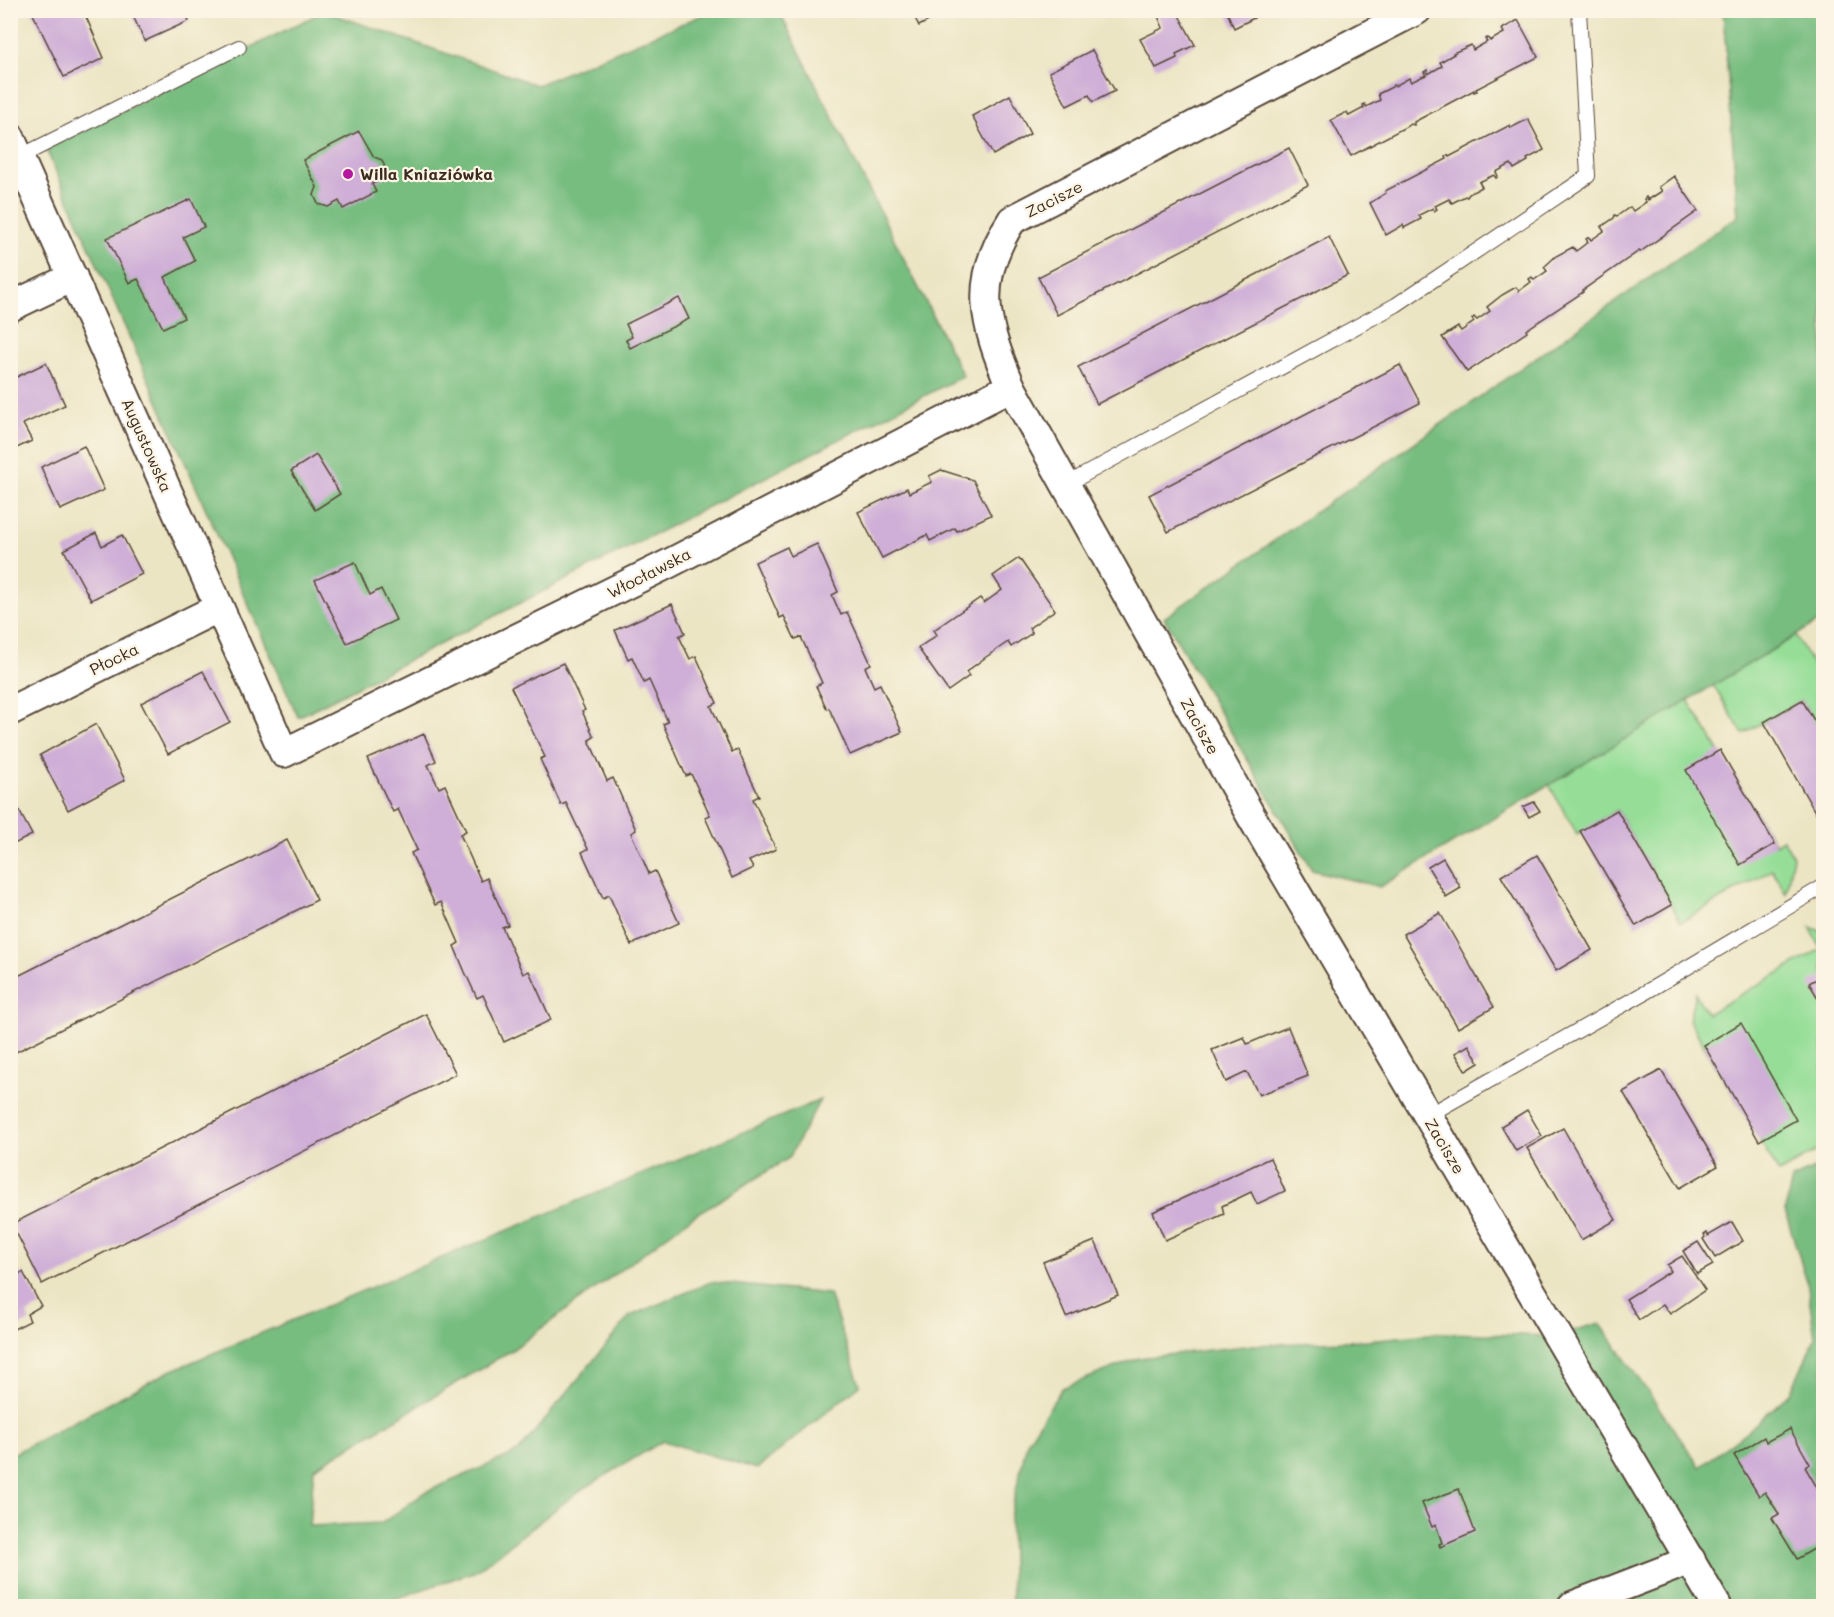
<svg xmlns="http://www.w3.org/2000/svg" width="1834" height="1617" viewBox="0 0 1834 1617" font-family="Mali,sans-serif">
<style>
.green{fill:#96de98;stroke:#68845b;stroke-width:1.5}
.forest{fill:#78bd80;stroke:#5a744f;stroke-width:1.5}
.building{fill:#cfaed7}
.lines{fill:none;stroke-linecap:round;stroke-linejoin:round}
.lane-casing{stroke:#564637;stroke-width:16}
.street-casing{stroke:#564637;stroke-width:32}
.lane{stroke:#fff;stroke-width:14}
.street{stroke:#fff;stroke-width:28}
.poi-dot{fill:#b5179e;stroke:#fcf5e5;stroke-width:2}
.labels{text-anchor:middle;stroke-width:4.5;stroke-linejoin:round;paint-order:stroke}
.poi-label{font-size:16px;font-weight:bold;fill:#3b2a1e;stroke:#fcf5e5;text-anchor:start}
.street-label{font-size:16px;fill:#3b2a1e;stroke:#fcf5e5}
</style>
<rect width="100%" height="100%" fill="#fcf5e5"/>
<filter id="ink" filterUnits="userSpaceOnUse"><feTurbulence type="fractalNoise" baseFrequency=".0167" numOctaves="2"/><feDisplacementMap in="SourceGraphic" scale="12" xChannelSelector="R" yChannelSelector="G"/><feConvolveMatrix kernelMatrix="1 2 1 2 8 2 1 2 1" color-interpolation-filters="sRGB"/></filter>
<filter id="wash" filterUnits="userSpaceOnUse"><feTurbulence type="fractalNoise" baseFrequency=".008" numOctaves="4" result="noise"/><feDisplacementMap in="SourceGraphic" scale="24" xChannelSelector="R" yChannelSelector="G"/><feGaussianBlur stdDeviation="1.35" result="paint"/><feColorMatrix in="noise" values="0 0 0 0 0 0 0 0 0 0 0 0 0 0 0 0 0 1.4 0 .05"/><feComposite in="paint" operator="in"/></filter>
<g filter="url(#wash)">
<rect width="100%" height="100%" fill="#ece5c4"/>
<g class="green">
<path d="M 1796,636 L 1823,683 L 1823,737 L 1802,700 L 1743,734 L 1713,685 Z"/>
<path d="M 1688,700 L 1775,844 L 1783,839 L 1793,856 L 1786,893 L 1772,870 L 1681,922 L 1617,810 L 1577,834 L 1549,785 Z"/>
<path d="M 1810,927 L 1823,932 L 1823,1147 L 1779,1173 L 1689,1020 L 1695,993 L 1707,1014 L 1821,949 Z"/>
</g>
<g class="forest">
<path d="M 324,11 L 537,85 L 712,11 L 779,11 L 963,376 L 298,717 L 46,149 Z"/>
<path d="M 1723,11 L 1823,11 L 1823,619 L 1380,887 L 1312,870 L 1164,618 L 1738,216 Z"/>
<path d="M 820,1100 L 789,1158 L 692,1217 L 512,1350 L 314,1468 L 309,1526 L 382,1523 L 426,1492 L 518,1452 L 630,1316 L 711,1282 L 829,1294 L 860,1385 L 757,1469 L 663,1441 L 578,1492 L 476,1571 L 375,1606 L 11,1606 L 11,1455 L 168,1372 Z"/>
<path d="M 1823,1165 L 1823,1606 L 1012,1606 L 1010,1517 L 1027,1442 L 1062,1388 L 1139,1358 L 1254,1345 L 1368,1340 L 1441,1333 L 1555,1336 L 1600,1323 L 1700,1467 L 1752,1427 L 1790,1393 L 1815,1338 L 1807,1281 L 1785,1211 L 1792,1179 Z"/>
</g>
<g id="blocks">
<g class="building">
<path d="M 35,10 L 83,10 L 104,58 L 64,77 L 32,12 Z"/>
<path d="M 130,10 L 184,10 L 189,21 L 145,41 Z"/>
<path d="M 911,10 L 949,10 L 919,26 Z"/>
<path d="M 1169,10 L 1176,10 L 1195,45 L 1176,54 L 1177,58 L 1156,68 L 1140,39 L 1163,28 L 1158,16 Z"/>
<path d="M 1226,10 L 1261,10 L 1253,15 L 1254,18 L 1234,28 Z"/>
<path d="M 1518,20 L 1538,57 L 1476,89 L 1477,91 L 1474,92 L 1474,90 L 1414,122 L 1414,125 L 1411,124 L 1351,156 L 1331,120 L 1347,112 L 1349,116 L 1364,108 L 1363,105 L 1365,104 L 1366,107 L 1380,100 L 1378,94 L 1392,87 L 1393,85 L 1395,86 L 1409,78 L 1411,82 L 1426,75 L 1424,72 L 1427,70 L 1428,74 L 1442,66 L 1440,62 L 1454,54 L 1453,53 L 1471,45 L 1473,50 L 1487,42 L 1485,39 L 1488,38 L 1490,41 L 1504,33 L 1502,29 Z"/>
<path d="M 1092,50 L 1115,91 L 1093,102 L 1089,95 L 1067,106 L 1049,72 Z"/>
<path d="M 1010,95 L 1030,134 L 993,155 L 972,116 Z"/>
<path d="M 1528,119 L 1544,150 L 1527,159 L 1528,161 L 1514,169 L 1511,164 L 1496,172 L 1498,176 L 1496,178 L 1494,175 L 1479,182 L 1482,187 L 1469,194 L 1467,197 L 1465,196 L 1452,203 L 1449,199 L 1435,206 L 1437,209 L 1434,211 L 1433,208 L 1419,215 L 1421,219 L 1404,228 L 1403,225 L 1386,235 L 1370,203 L 1386,193 L 1385,191 L 1447,159 L 1446,157 L 1448,155 L 1449,157 L 1510,125 L 1511,128 Z"/>
<path d="M 359,131 L 374,157 L 382,160 L 386,170 L 383,178 L 372,184 L 376,192 L 343,209 L 339,201 L 328,207 L 318,204 L 314,195 L 317,187 L 303,160 Z"/>
<path d="M 1289,148 L 1308,185 L 1057,315 L 1038,277 Z"/>
<path d="M 1674,176 L 1698,211 L 1640,252 L 1639,251 L 1583,290 L 1583,292 L 1526,330 L 1527,332 L 1467,372 L 1442,337 L 1458,327 L 1461,331 L 1474,322 L 1472,319 L 1474,317 L 1477,320 L 1490,311 L 1487,307 L 1502,295 L 1516,287 L 1519,291 L 1531,282 L 1529,279 L 1532,277 L 1534,280 L 1547,271 L 1544,267 L 1556,256 L 1573,247 L 1576,251 L 1588,242 L 1586,239 L 1589,237 L 1591,240 L 1604,231 L 1601,227 L 1614,218 L 1615,215 L 1617,216 L 1630,207 L 1633,211 L 1646,202 L 1644,199 L 1646,197 L 1648,200 L 1662,191 L 1659,187 Z"/>
<path d="M 191,199 L 204,227 L 183,237 L 195,261 L 165,277 L 184,318 L 163,328 L 138,279 L 129,283 L 107,238 Z"/>
<path d="M 1329,237 L 1348,275 L 1097,404 L 1078,367 Z"/>
<path d="M 679,298 L 689,319 L 630,348 L 626,340 L 632,337 L 626,324 Z"/>
<path d="M 46,363 L 65,405 L 23,424 L 32,441 L 10,451 L 10,380 Z"/>
<path d="M 1400,365 L 1420,403 L 1168,532 L 1149,495 Z"/>
<path d="M 84,446 L 104,490 L 60,510 L 41,467 Z"/>
<path d="M 316,455 L 340,494 L 315,510 L 291,471 Z"/>
<path d="M 941,470 L 973,480 L 991,515 L 957,531 L 955,528 L 930,541 L 927,535 L 882,558 L 858,512 L 907,488 L 909,493 L 932,482 L 929,476 Z"/>
<path d="M 96,533 L 102,546 L 122,535 L 142,574 L 91,600 L 64,550 Z"/>
<path d="M 817,544 L 838,592 L 832,595 L 841,615 L 847,612 L 871,664 L 865,667 L 874,687 L 880,684 L 902,732 L 850,755 L 829,708 L 827,709 L 816,686 L 822,683 L 801,637 L 795,639 L 784,616 L 780,618 L 755,562 L 787,547 L 791,556 Z"/>
<path d="M 1019,558 L 1055,610 L 1029,628 L 1032,633 L 1011,647 L 1008,642 L 986,657 L 966,672 L 969,676 L 948,691 L 918,648 L 937,635 L 934,630 L 980,598 L 984,603 L 1002,590 L 993,576 Z"/>
<path d="M 355,562 L 370,595 L 381,589 L 396,620 L 347,643 L 315,580 Z"/>
<path d="M 672,604 L 685,633 L 679,636 L 690,659 L 696,656 L 717,703 L 711,706 L 732,752 L 738,750 L 748,773 L 759,796 L 753,799 L 776,849 L 749,861 L 753,868 L 732,878 L 705,817 L 710,815 L 691,774 L 686,776 L 663,724 L 668,722 L 649,680 L 644,683 L 632,657 L 628,659 L 615,630 Z"/>
<path d="M 563,663 L 585,710 L 582,711 L 594,737 L 589,740 L 607,781 L 613,778 L 636,830 L 631,833 L 640,853 L 649,874 L 655,871 L 679,923 L 631,945 L 609,895 L 603,898 L 582,852 L 588,849 L 566,803 L 561,805 L 540,759 L 545,757 L 511,687 Z"/>
<path d="M 203,671 L 230,722 L 168,754 L 141,703 Z"/>
<path d="M 1802,700 L 1824,737 L 1824,818 L 1819,819 L 1764,722 Z"/>
<path d="M 96,724 L 125,780 L 68,810 L 40,755 Z"/>
<path d="M 424,734 L 436,761 L 428,765 L 439,788 L 445,785 L 466,831 L 460,834 L 481,881 L 487,878 L 508,925 L 502,927 L 523,974 L 529,971 L 551,1020 L 504,1042 L 483,995 L 477,998 L 465,972 L 454,946 L 459,943 L 441,902 L 435,905 L 411,853 L 417,850 L 398,809 L 393,812 L 368,759 Z"/>
<path d="M 1720,750 L 1775,844 L 1740,865 L 1686,770 Z"/>
<path d="M 1534,802 L 1540,811 L 1529,817 L 1523,807 Z"/>
<path d="M 15,803 L 32,835 L 10,846 L 10,806 Z"/>
<path d="M 1617,810 L 1672,905 L 1636,926 L 1580,831 Z"/>
<path d="M 287,840 L 317,900 L 10,1055 L 10,980 Z"/>
<path d="M 1537,855 L 1592,950 L 1556,971 L 1501,876 Z"/>
<path d="M 1443,858 L 1461,888 L 1446,897 L 1428,867 Z"/>
<path d="M 1440,913 L 1494,1007 L 1458,1028 L 1403,934 Z"/>
<path d="M 1824,975 L 1824,1008 L 1809,983 Z"/>
<path d="M 426,1014 L 456,1074 L 42,1284 L 12,1224 Z"/>
<path d="M 1741,1023 L 1796,1120 L 1759,1141 L 1704,1045 Z"/>
<path d="M 1288,1027 L 1308,1076 L 1259,1095 L 1247,1072 L 1226,1082 L 1212,1050 L 1244,1037 L 1247,1044 Z"/>
<path d="M 1469,1045 L 1479,1063 L 1466,1071 L 1455,1053 Z"/>
<path d="M 1661,1070 L 1718,1166 L 1680,1188 L 1623,1092 Z"/>
<path d="M 1527,1110 L 1542,1136 L 1516,1151 L 1501,1126 Z"/>
<path d="M 1563,1128 L 1616,1220 L 1581,1240 L 1527,1148 Z"/>
<path d="M 1270,1158 L 1285,1191 L 1257,1204 L 1251,1192 L 1222,1206 L 1224,1214 L 1165,1240 L 1153,1212 Z"/>
<path d="M 1732,1222 L 1743,1241 L 1715,1258 L 1703,1239 L 1705,1237 L 1704,1235 L 1707,1233 L 1708,1236 Z"/>
<path d="M 1095,1241 L 1118,1295 L 1066,1317 L 1043,1262 Z"/>
<path d="M 1698,1242 L 1713,1265 L 1697,1274 L 1683,1251 Z"/>
<path d="M 1682,1256 L 1705,1290 L 1670,1314 L 1663,1304 L 1639,1320 L 1626,1299 L 1671,1271 L 1667,1265 Z"/>
<path d="M 23,1272 L 41,1306 L 27,1314 L 30,1321 L 10,1331 L 10,1278 Z"/>
<path d="M 1790,1429 L 1810,1464 L 1805,1467 L 1819,1491 L 1824,1488 L 1824,1543 L 1797,1559 L 1772,1518 L 1779,1514 L 1765,1492 L 1759,1496 L 1734,1455 L 1764,1437 L 1766,1442 Z"/>
<path d="M 1459,1489 L 1475,1532 L 1440,1547 L 1439,1544 L 1442,1543 L 1436,1525 L 1432,1527 L 1422,1503 Z"/>
</g>
</g>
</g>
<g filter="url(#ink)">
<use href="#blocks" fill-opacity="0" stroke="#564637" stroke-width="1.5"/>
<g class="lines">
<defs>
<g id="lane">
<path d="M 19,157 L 239,47"/>
<path d="M 1067,484 L 1396,305 L 1588,176 L 1579,10"/>
<path d="M 1427,1116 L 1646,992 L 1824,886"/>
</g>
<g id="street">
<path d="M 1417,10 L 1012,220 C 972,282 984,323 1011,387 L 1251,816 L 1717,1606"/>
<path d="M 10,137 L 284,753 L 668,564 L 1011,387"/>
<path d="M 10,307 L 73,277"/>
<path d="M 10,711 L 218,608"/>
<path d="M 1572,1606 L 1691,1560"/>
</g>
</defs>
<use href="#lane" class="lane-casing"/>
<use href="#street" class="street-casing"/>
<use href="#lane" class="lane"/>
<use href="#street" class="street"/>
</g>
</g>
<circle class="poi-dot" cx="348" cy="174" r="6"/>
<g class="labels">
<g class="poi-label">
<text x="360" y="180">Willa Kniaziówka</text>
</g>
<g class="street-label">
<text transform="translate(1054 199) rotate(-27)" y="6">Zacisze</text>
<text transform="translate(147 445) rotate(66)" y="6">Augustowska</text>
<text transform="translate(649 573) rotate(-27)" y="6">Włocławska</text>
<text transform="translate(114 659) rotate(-26)" y="6">Płocka</text>
<text transform="translate(1200 726) rotate(61)" y="6">Zacisze</text>
<text transform="translate(1445 1146) rotate(59)" y="6">Zacisze</text>
</g>
</g>
<rect width="1834" height="1617" fill="none" stroke="#fcf5e5" stroke-width="36"/>
</svg>
